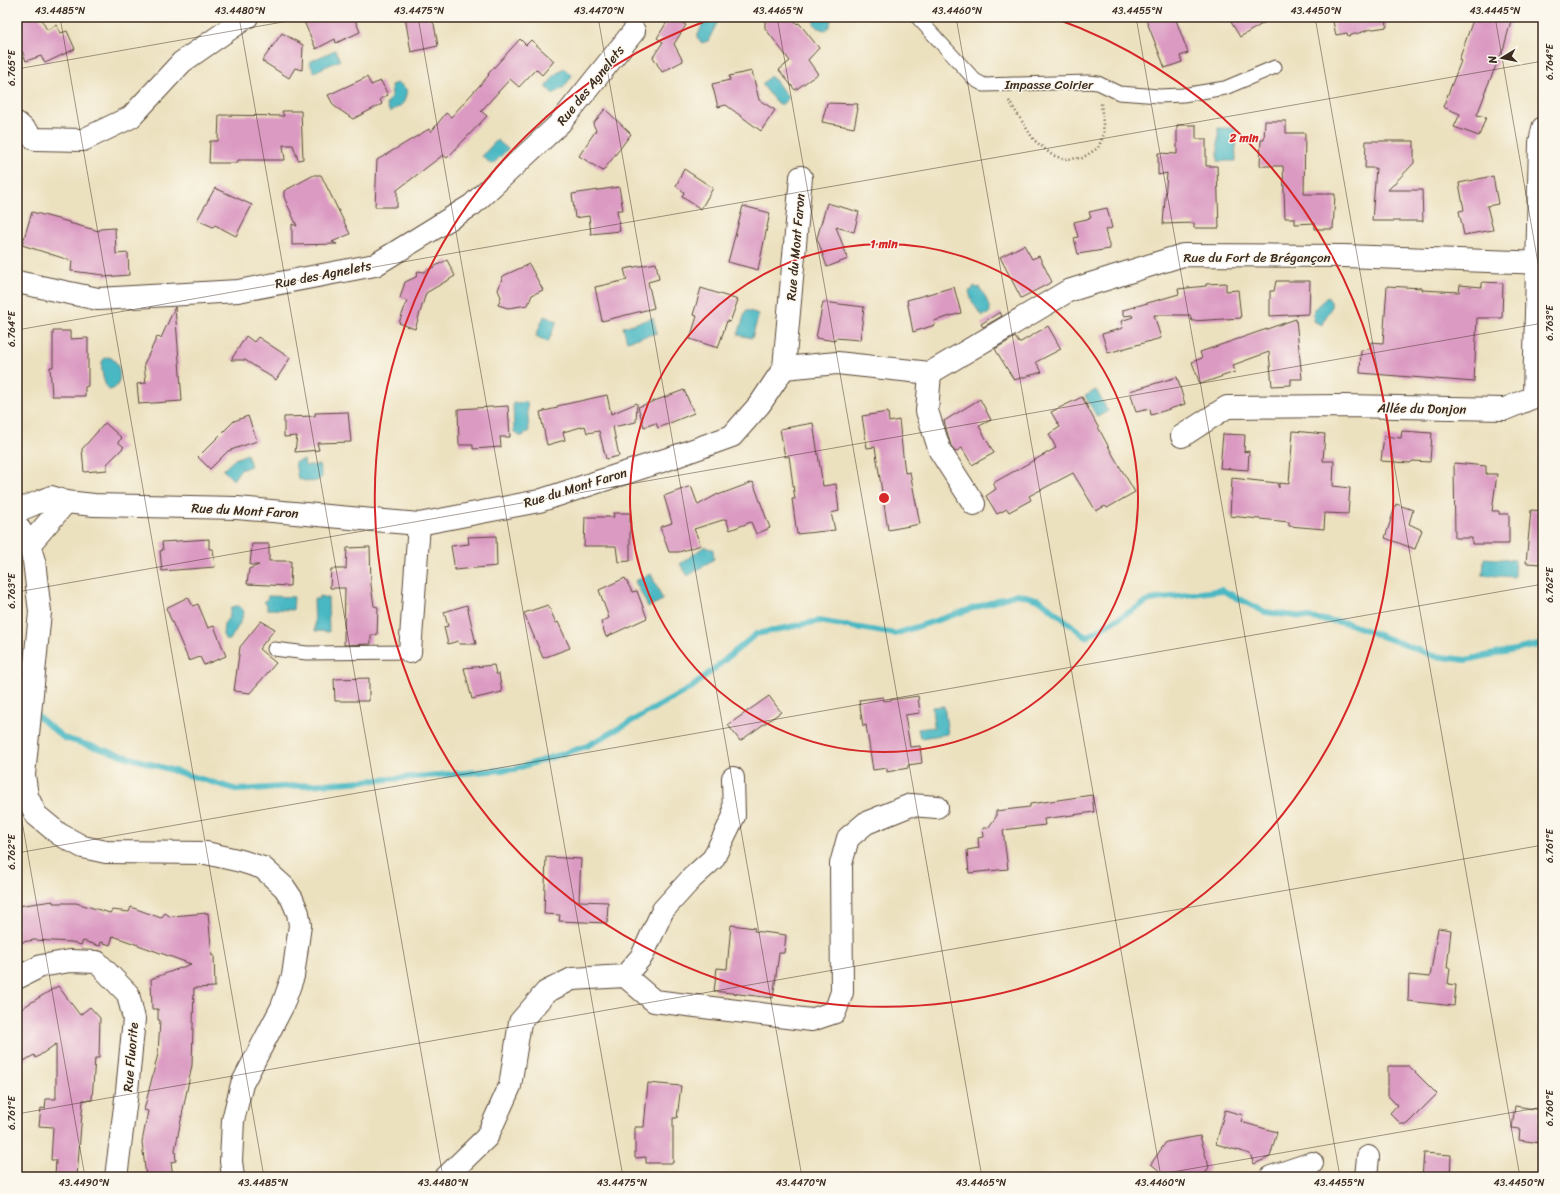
<svg xmlns="http://www.w3.org/2000/svg" width="1560" height="1194" viewBox="0 0 1560 1194" font-family="Sriracha,sans-serif">
<style>
.water{fill:#49b8c3;stroke:#427170}
.lines{fill:none;stroke-linecap:round;stroke-linejoin:round}
.stream{stroke:#49b8c3;stroke-width:6}
.building{fill:#db9ac2}
.service-casing{stroke:#564536;stroke-width:15}
.minor-casing{stroke:#564536;stroke-width:24}
.tertiary-casing{stroke:#564536;stroke-width:24}
.path{stroke:#564536;stroke-width:2.5;stroke-dasharray:1 3;stroke-linecap:butt}
.service{stroke:#fff;stroke-width:13}
.minor{stroke:#fff;stroke-width:22}
.tertiary{stroke:#fff;stroke-width:22}
.ticks{fill:none;stroke:#3b2a1e;stroke-width:1;stroke-opacity:0.45}
.ring{fill:none;stroke:#d62828;stroke-width:2}
.labels{text-anchor:middle;stroke-width:3;stroke-linejoin:round;paint-order:stroke}
.street-label{font-size:13px;fill:#3b2a1e;stroke:#fbf7ec}
.centre{fill:#d62828;stroke:#fbf7ec;stroke-width:2}
.ring-label{font-size:12px;text-anchor:middle;font-weight:bold;fill:#d62828;stroke:#fbf7ec;stroke-width:3;stroke-linejoin:round;paint-order:stroke}
.neatline{fill:none;stroke:#3b2a1e;stroke-width:1.5}
.ticks-label{font-size:10px;text-anchor:middle;fill:#3b2a1e}
</style>
<rect width="100%" height="100%" fill="#fbf7ec"/>
<filter id="ink" filterUnits="userSpaceOnUse"><feTurbulence type="fractalNoise" baseFrequency=".025" numOctaves="2"/><feDisplacementMap in="SourceGraphic" scale="8" xChannelSelector="R" yChannelSelector="G"/><feConvolveMatrix kernelMatrix="1 2 1 2 8 2 1 2 1" color-interpolation-filters="sRGB"/></filter>
<filter id="wash" filterUnits="userSpaceOnUse"><feTurbulence type="fractalNoise" baseFrequency=".012" numOctaves="4" result="noise"/><feDisplacementMap in="SourceGraphic" scale="16" xChannelSelector="R" yChannelSelector="G"/><feGaussianBlur stdDeviation="0.9" result="paint"/><feColorMatrix in="noise" values="0 0 0 0 0 0 0 0 0 0 0 0 0 0 0 0 0 1.4 0 .05"/><feComposite in="paint" operator="in"/></filter>
<g filter="url(#wash)">
<rect width="100%" height="100%" fill="#ece1bf"/>
<g class="water">
<path d="M 704,17 L 720,17 L 708,41 L 701,43 L 697,37 L 701,28 Z"/>
<path d="M 814,17 L 831,17 C 831,23 830,26 826,30 C 818,29 812,26 814,17 Z"/>
<path d="M 335,50 L 340,60 L 314,72 L 309,62 Z"/>
<path d="M 564,68 L 572,76 L 564,87 L 553,94 L 546,87 L 547,85 L 556,74 Z"/>
<path d="M 770,76 L 776,81 L 788,98 L 788,99 L 781,105 L 774,100 L 762,84 Z"/>
<path d="M 397,83 L 399,83 L 407,90 C 406,93 406,96 405,99 C 403,106 396,108 390,112 L 386,105 L 392,96 L 391,85 Z"/>
<path d="M 1218,128 L 1235,128 L 1236,161 L 1218,161 Z"/>
<path d="M 497,140 L 508,149 L 492,165 L 482,156 Z"/>
<path d="M 974,286 L 977,288 L 979,287 C 985,295 989,303 990,313 L 982,316 L 972,302 L 969,291 L 972,290 Z"/>
<path d="M 1327,297 C 1338,305 1325,315 1322,325 L 1313,321 L 1314,309 Z"/>
<path d="M 746,310 L 759,314 L 752,338 L 738,335 Z"/>
<path d="M 544,316 L 557,321 L 548,342 L 536,336 Z"/>
<path d="M 653,318 L 657,333 L 627,341 L 623,327 Z"/>
<path d="M 109,357 C 122,361 124,389 109,390 C 104,386 99,365 103,360 C 105,357 106,358 109,357 Z"/>
<path d="M 1096,390 L 1108,411 L 1097,417 L 1085,396 Z"/>
<path d="M 527,402 L 529,432 L 526,432 L 523,436 L 519,436 L 517,433 L 514,432 L 513,403 Z"/>
<path d="M 247,454 L 251,466 L 240,470 L 233,480 L 223,470 L 235,459 Z"/>
<path d="M 304,460 L 305,466 L 319,465 L 322,477 C 316,485 306,481 298,479 L 295,462 Z"/>
<path d="M 705,546 L 707,548 L 713,549 L 714,559 L 688,576 L 680,564 Z"/>
<path d="M 1484,558 L 1515,560 L 1514,577 L 1483,575 Z"/>
<path d="M 651,574 L 663,600 L 648,607 L 635,581 Z"/>
<path d="M 268,596 L 294,597 L 293,610 L 267,609 L 267,605 L 264,602 L 267,599 Z"/>
<path d="M 319,596 L 328,598 L 329,632 L 315,631 L 314,599 L 319,599 Z"/>
<path d="M 235,606 L 239,606 L 244,611 C 242,622 235,631 230,640 L 226,640 L 223,635 L 224,624 L 229,617 L 231,608 Z"/>
<path d="M 944,706 L 948,734 L 920,738 L 918,729 L 934,727 L 932,707 Z"/>
</g>
<g class="lines">
<g class="stream">
<path d="M 17,699 L 27,707"/>
<path d="M 35,714 L 64,738 L 238,790 L 364,781 L 515,769 L 587,746 L 691,688 L 756,634 L 819,621 L 895,634 L 1017,594 L 1040,600 L 1086,637 L 1150,600 L 1222,590 L 1265,612 L 1347,623 L 1434,656 L 1466,660 L 1543,644"/>
</g>
</g>
<g id="blocks">
<g class="building">
<path d="M 17,17 L 40,17 L 47,30 L 56,25 L 61,33 L 67,31 L 75,49 L 45,63 L 41,56 L 26,61 L 22,51 L 17,54 Z"/>
<path d="M 302,17 L 354,17 L 360,32 L 336,43 L 335,39 L 316,49 Z"/>
<path d="M 405,17 L 428,17 L 434,24 L 438,46 L 411,52 Z"/>
<path d="M 670,17 L 686,25 L 674,44 L 683,61 L 662,72 L 653,57 L 663,42 L 657,38 Z"/>
<path d="M 771,17 L 792,17 L 797,24 L 799,23 L 819,48 L 808,60 L 818,74 L 795,90 L 779,70 L 790,61 L 765,28 L 765,21 Z"/>
<path d="M 1145,17 L 1175,17 L 1188,53 L 1180,56 L 1182,62 L 1165,68 Z"/>
<path d="M 1228,17 L 1274,17 L 1240,37 Z"/>
<path d="M 1332,17 L 1386,17 L 1387,27 L 1366,30 L 1366,31 L 1348,36 L 1347,33 L 1336,35 Z"/>
<path d="M 1474,17 L 1512,17 L 1504,47 L 1484,94 L 1485,94 L 1477,115 L 1486,117 L 1479,136 L 1454,127 L 1460,114 L 1443,107 L 1461,61 L 1459,60 Z"/>
<path d="M 282,33 L 303,45 L 302,70 L 295,68 L 289,78 L 262,61 Z"/>
<path d="M 520,39 L 526,45 L 531,40 L 554,61 L 542,75 L 536,69 L 519,87 L 510,79 L 481,111 L 487,116 L 447,158 L 443,155 L 397,190 L 397,207 L 375,207 L 377,160 L 429,129 L 431,132 L 446,113 L 451,117 L 489,75 L 488,74 Z"/>
<path d="M 752,71 L 759,100 L 775,110 L 761,131 L 726,105 L 718,107 L 712,84 L 730,80 L 729,76 Z"/>
<path d="M 367,77 L 371,85 L 381,81 L 388,95 L 380,99 L 382,104 L 353,119 L 334,106 L 328,95 Z"/>
<path d="M 827,103 L 858,104 L 857,108 L 858,108 L 854,128 L 822,122 Z"/>
<path d="M 605,109 L 631,134 L 603,171 L 579,156 L 596,130 L 593,124 Z"/>
<path d="M 282,111 L 301,111 L 303,159 L 298,160 L 293,145 L 283,145 L 285,160 L 238,160 L 238,163 L 209,163 L 210,141 L 218,141 L 219,115 L 284,116 Z"/>
<path d="M 1265,121 L 1286,121 L 1286,133 L 1305,133 L 1304,194 L 1335,194 L 1333,229 L 1315,229 L 1315,223 L 1295,224 L 1295,218 L 1285,218 L 1283,166 L 1260,166 L 1261,140 L 1264,140 Z"/>
<path d="M 1177,125 L 1196,125 L 1196,139 L 1206,139 L 1206,166 L 1217,166 L 1219,228 L 1194,228 L 1194,223 L 1163,224 L 1167,173 L 1158,175 L 1158,153 L 1177,154 Z"/>
<path d="M 1366,141 L 1414,141 L 1414,163 L 1388,190 L 1422,190 L 1423,221 L 1372,221 L 1376,168 L 1365,168 Z"/>
<path d="M 684,169 L 713,188 L 701,209 L 682,197 L 684,192 L 676,186 Z"/>
<path d="M 314,175 L 321,175 L 350,234 L 332,242 L 337,244 L 292,245 L 292,224 L 297,226 L 284,197 L 284,191 Z"/>
<path d="M 1493,176 L 1498,204 L 1487,206 L 1493,230 L 1464,235 L 1459,211 L 1464,210 L 1459,183 Z"/>
<path d="M 619,187 L 623,210 L 617,210 L 620,231 L 591,234 L 589,216 L 575,218 L 572,194 Z"/>
<path d="M 215,188 L 252,205 L 236,236 L 215,225 L 213,227 L 197,220 Z"/>
<path d="M 827,203 L 859,212 L 854,232 L 836,227 L 848,259 L 827,267 L 817,238 Z"/>
<path d="M 743,206 L 770,213 L 758,270 L 728,262 Z"/>
<path d="M 1107,208 L 1112,228 L 1105,230 L 1110,249 L 1078,254 L 1074,238 L 1078,237 L 1074,222 L 1091,218 L 1089,212 Z"/>
<path d="M 32,212 L 69,222 L 69,223 L 99,231 L 100,229 L 115,228 L 116,254 L 128,253 L 129,275 L 104,277 L 104,275 L 71,271 L 72,261 L 22,245 Z"/>
<path d="M 1024,245 L 1032,259 L 1039,256 L 1052,282 L 1021,298 L 1000,257 Z"/>
<path d="M 447,260 L 455,276 L 426,293 L 415,329 L 399,323 L 407,301 L 400,298 L 405,282 L 416,277 L 418,271 L 424,272 Z"/>
<path d="M 656,263 L 659,279 L 648,282 L 654,308 L 602,321 L 595,287 L 627,280 L 624,269 Z"/>
<path d="M 529,264 L 543,290 L 532,295 L 528,305 L 508,308 L 498,305 L 501,297 L 498,290 L 503,276 Z"/>
<path d="M 1276,281 L 1310,281 L 1309,314 L 1270,316 L 1270,291 L 1274,291 Z"/>
<path d="M 1482,282 L 1503,283 L 1502,318 L 1477,318 L 1474,382 L 1360,373 L 1361,350 L 1370,349 L 1371,342 L 1383,343 L 1387,286 L 1422,288 L 1422,290 L 1459,292 L 1460,285 L 1482,287 Z"/>
<path d="M 1226,283 L 1226,291 L 1238,290 L 1241,318 L 1192,321 L 1190,315 L 1154,315 L 1161,338 L 1108,353 L 1102,334 L 1123,328 L 1121,321 L 1133,317 L 1132,315 L 1123,316 L 1123,310 L 1179,294 L 1178,289 L 1206,286 L 1206,284 Z"/>
<path d="M 954,287 L 961,313 L 934,321 L 935,325 L 913,332 L 907,300 Z"/>
<path d="M 701,288 L 738,300 L 730,322 L 727,321 L 718,348 L 690,339 L 697,316 L 693,315 Z"/>
<path d="M 823,302 L 864,307 L 860,340 L 835,338 L 835,341 L 816,338 Z"/>
<path d="M 175,307 L 182,401 L 139,404 L 137,384 L 146,383 L 144,364 L 157,337 L 161,338 Z"/>
<path d="M 1000,312 L 1002,316 L 983,327 L 981,324 Z"/>
<path d="M 1296,319 L 1302,379 L 1291,379 L 1291,385 L 1272,386 L 1269,352 L 1233,365 L 1235,372 L 1200,384 L 1192,362 L 1202,358 L 1200,352 Z"/>
<path d="M 1048,326 L 1061,349 L 1036,362 L 1042,372 L 1014,380 L 995,349 L 1015,337 L 1019,343 Z"/>
<path d="M 53,331 L 70,331 L 70,339 L 88,338 L 88,386 L 85,387 L 85,396 L 52,396 L 50,367 L 53,367 Z"/>
<path d="M 246,336 L 254,342 L 258,337 L 290,358 L 276,380 L 245,360 L 231,360 Z"/>
<path d="M 1177,377 L 1185,404 L 1151,415 L 1150,409 L 1136,412 L 1130,391 Z"/>
<path d="M 684,390 L 694,413 L 658,428 L 656,423 L 644,427 L 638,407 Z"/>
<path d="M 607,395 L 611,414 L 637,403 L 636,422 L 613,427 L 619,456 L 606,459 L 599,431 L 587,433 L 585,426 L 563,432 L 565,440 L 547,445 L 540,412 L 557,408 L 557,406 Z"/>
<path d="M 1082,397 L 1114,457 L 1135,492 L 1107,508 L 1105,506 L 1096,511 L 1073,473 L 1029,496 L 1031,500 L 1009,512 L 1007,509 L 997,514 L 986,496 L 996,489 L 993,483 L 1056,448 L 1049,434 L 1060,427 L 1051,412 Z"/>
<path d="M 980,399 L 991,420 L 979,426 L 994,453 L 972,465 L 962,448 L 955,452 L 951,446 L 944,421 Z"/>
<path d="M 508,406 L 510,437 L 500,437 L 501,447 L 473,449 L 473,445 L 459,445 L 458,409 Z"/>
<path d="M 348,412 L 351,442 L 317,443 L 319,450 L 295,452 L 297,436 L 284,437 L 284,417 L 315,416 L 315,413 Z"/>
<path d="M 888,412 L 889,422 L 899,420 L 905,473 L 910,472 L 920,524 L 888,530 L 875,447 L 867,448 L 862,416 Z"/>
<path d="M 248,416 L 257,441 L 228,451 L 210,469 L 198,457 L 234,421 Z"/>
<path d="M 105,423 L 122,438 L 118,442 L 124,447 L 107,464 L 107,470 L 84,472 L 82,449 Z"/>
<path d="M 813,423 L 823,486 L 836,484 L 839,511 L 831,513 L 835,530 L 797,534 L 792,499 L 795,499 L 789,456 L 785,457 L 780,429 Z"/>
<path d="M 1293,431 L 1325,434 L 1323,461 L 1334,461 L 1333,486 L 1350,488 L 1348,514 L 1325,513 L 1324,529 L 1289,526 L 1289,522 L 1230,516 L 1232,478 L 1277,483 L 1279,488 L 1279,483 L 1289,484 Z"/>
<path d="M 1402,431 L 1432,433 L 1430,462 L 1413,461 L 1410,463 L 1381,461 L 1384,436 L 1401,438 Z"/>
<path d="M 1223,434 L 1245,435 L 1244,452 L 1249,451 L 1248,470 L 1220,468 Z"/>
<path d="M 1454,463 L 1486,466 L 1486,474 L 1497,474 L 1492,511 L 1499,511 L 1499,514 L 1509,514 L 1509,544 L 1472,544 L 1472,538 L 1455,538 Z"/>
<path d="M 753,482 L 770,528 L 756,534 L 751,522 L 730,530 L 726,519 L 694,529 L 701,545 L 679,552 L 669,552 L 660,527 L 672,523 L 664,496 L 691,486 L 698,505 L 718,494 L 718,495 Z"/>
<path d="M 1396,504 L 1413,510 L 1409,524 L 1422,530 L 1415,549 L 1385,538 Z"/>
<path d="M 1531,510 L 1543,511 L 1543,564 L 1526,563 Z"/>
<path d="M 613,513 L 630,513 L 630,561 L 618,562 L 616,546 L 584,546 L 585,517 L 614,517 Z"/>
<path d="M 496,536 L 497,566 L 455,570 L 451,546 L 469,544 L 468,537 Z"/>
<path d="M 209,539 L 209,549 L 213,549 L 215,567 L 162,571 L 160,551 L 163,550 L 162,542 Z"/>
<path d="M 252,544 L 269,544 L 269,561 L 291,561 L 290,586 L 247,584 L 249,569 L 259,565 L 250,565 Z"/>
<path d="M 370,547 L 371,585 L 374,606 L 378,607 L 377,635 L 371,635 L 371,644 L 344,645 L 345,588 L 330,588 L 331,569 L 346,569 L 347,548 Z"/>
<path d="M 625,578 L 632,592 L 637,591 L 647,618 L 606,637 L 601,622 L 609,618 L 599,590 Z"/>
<path d="M 188,597 L 193,606 L 198,604 L 208,628 L 214,626 L 226,656 L 204,665 L 200,657 L 189,661 L 166,608 Z"/>
<path d="M 467,605 L 476,644 L 459,644 L 458,641 L 448,644 L 444,627 L 448,626 L 444,612 Z"/>
<path d="M 548,605 L 556,623 L 558,622 L 570,648 L 543,658 L 524,613 Z"/>
<path d="M 261,621 L 275,629 L 259,649 L 276,663 L 250,693 L 234,691 L 240,647 Z"/>
<path d="M 494,665 L 496,674 L 499,674 L 502,692 L 472,699 L 464,668 Z"/>
<path d="M 369,678 L 369,701 L 335,701 L 334,679 Z"/>
<path d="M 769,696 L 781,712 L 740,741 L 728,725 Z"/>
<path d="M 918,696 L 920,713 L 905,715 L 910,747 L 920,746 L 922,763 L 908,765 L 908,768 L 887,772 L 887,768 L 873,770 L 866,725 L 863,726 L 859,700 L 883,697 L 883,701 Z"/>
<path d="M 1092,795 L 1094,812 L 1044,819 L 1045,825 L 1003,830 L 1008,869 L 969,873 L 967,850 L 979,848 L 978,838 L 984,837 L 983,828 L 988,828 L 996,817 L 996,811 L 1030,807 L 1030,804 Z"/>
<path d="M 546,857 L 581,859 L 579,901 L 608,902 L 607,923 L 559,921 L 560,915 L 544,914 Z"/>
<path d="M 53,901 L 53,903 L 76,903 L 110,913 L 112,910 L 129,912 L 131,907 L 161,918 L 165,913 L 171,917 L 172,916 L 208,913 L 212,956 L 214,955 L 215,987 L 194,988 L 192,1065 L 175,1150 L 176,1161 L 171,1162 L 173,1177 L 146,1177 L 142,1142 L 148,1111 L 144,1110 L 158,1054 L 160,1020 L 158,1020 L 158,1009 L 152,1009 L 151,979 L 191,964 L 113,936 L 110,945 L 101,942 L 100,946 L 83,941 L 81,945 L 72,942 L 34,940 L 17,943 L 17,906 Z"/>
<path d="M 731,925 L 755,928 L 754,931 L 786,935 L 784,953 L 779,953 L 773,998 L 714,991 L 717,968 L 727,969 Z"/>
<path d="M 1438,928 L 1451,930 L 1447,968 L 1450,968 L 1448,984 L 1456,985 L 1454,1006 L 1408,1001 L 1409,975 L 1430,977 Z"/>
<path d="M 58,986 L 80,1015 L 90,1007 L 100,1018 L 99,1058 L 95,1058 L 92,1100 L 83,1100 L 77,1177 L 55,1177 L 56,1160 L 51,1160 L 53,1127 L 39,1126 L 41,1108 L 45,1109 L 46,1099 L 56,1099 L 56,1044 L 36,1058 L 34,1055 L 17,1065 L 17,1013 L 27,1005 Z"/>
<path d="M 1388,1066 L 1409,1066 L 1437,1094 L 1407,1124 L 1401,1124 L 1390,1113 L 1397,1105 L 1388,1096 Z"/>
<path d="M 648,1083 L 681,1086 L 677,1118 L 673,1118 L 673,1163 L 646,1163 L 646,1157 L 635,1158 L 635,1127 L 644,1127 Z"/>
<path d="M 1515,1106 L 1541,1110 L 1539,1121 L 1543,1122 L 1543,1124 L 1540,1143 L 1519,1140 L 1520,1129 L 1512,1128 Z"/>
<path d="M 1225,1110 L 1243,1115 L 1241,1122 L 1277,1132 L 1270,1157 L 1254,1164 L 1250,1154 L 1216,1144 Z"/>
<path d="M 1200,1136 L 1209,1167 L 1203,1177 L 1167,1177 L 1151,1164 L 1166,1142 Z"/>
<path d="M 1424,1153 L 1451,1155 L 1450,1177 L 1422,1177 Z"/>
</g>
</g>
</g>
<g filter="url(#ink)">
<use href="#blocks" fill-opacity="0" stroke="#564536" stroke-width="1"/>
<g class="lines">
<defs>
<g id="service">
<path d="M 917,17 L 975,80 L 984,85 L 1088,82 L 1098,83 L 1119,93 L 1159,96 L 1183,95 L 1225,88 L 1275,67"/>
<path d="M 274,649 L 307,653 L 410,652"/>
</g>
<g id="minor">
<path d="M 17,123 L 35,139 L 83,140 L 131,117 L 182,62 L 247,17"/>
<path d="M 17,282 L 98,299 L 238,291 L 375,265 L 472,205 L 560,123 L 634,31"/>
<path d="M 784,368 L 837,363 L 930,373 L 1068,291 L 1183,255 L 1344,256 L 1543,263"/>
<path d="M 930,373 L 927,411 L 940,451 L 974,504"/>
<path d="M 1182,436 L 1227,407 L 1343,406 L 1505,409 L 1534,397 L 1540,143 L 1543,128"/>
<path d="M 17,511 L 51,497 L 66,502 L 94,505 L 237,508 L 419,524 L 539,501 L 671,458 L 732,436 L 760,404 L 784,368 L 801,177"/>
<path d="M 29,545 L 66,502"/>
<path d="M 410,652 L 419,524"/>
<path d="M 625,976 L 642,956 L 663,910 L 692,878 L 713,859 L 734,816 L 733,778"/>
<path d="M 17,978 L 41,966 L 70,961 L 97,962 L 128,994 L 134,1019 L 127,1091 L 116,1177"/>
<path d="M 446,1177 L 487,1137 L 510,1086 L 520,1022 L 546,992 L 572,979 L 625,976 L 654,1001 L 811,1020 L 835,1012 L 842,992 L 841,864 L 848,838 L 866,823 L 911,805 L 937,807"/>
<path d="M 1271,1177 L 1312,1163"/>
<path d="M 1366,1177 L 1368,1157"/>
</g>
<path id="tertiary" d="M 17,525 L 29,545 L 34,561 L 40,612 L 24,775 L 27,796 L 36,815 L 59,834 L 83,847 L 106,852 L 206,853 L 241,861 L 263,868 L 284,887 L 292,899 L 298,913 L 300,925 L 293,976 L 282,1007 L 242,1084 L 233,1120 L 231,1161 L 233,1177"/>
</defs>
<use href="#service" class="service-casing"/>
<use href="#minor" class="minor-casing"/>
<use href="#tertiary" class="tertiary-casing"/>
<path class="path" d="M 1009,101 L 1034,140 L 1052,155 L 1064,159 L 1082,158 L 1098,148 L 1104,134 L 1101,103"/>
<use href="#service" class="service"/>
<use href="#minor" class="minor"/>
<use href="#tertiary" class="tertiary"/>
</g>
</g>
<path class="ticks" d="M 60,17 L 264,1177M 239,17 L 443,1177M 418,17 L 623,1177M 598,17 L 802,1177M 777,17 L 982,1177M 956,17 L 1161,1177M 1136,17 L 1340,1177M 1315,17 L 1520,1177M 1495,17 L 1543,292M 17,69 L 311,17M 17,330 L 1543,61M 17,592 L 1543,323M 17,793 L 85,1177M 17,853 L 1543,584M 17,1114 L 1543,845M 1144,1177 L 1543,1107"/>
<g class="ring">
<circle cx="884" cy="498" r="254"/>
<path d="M1054 18A509 509 0 1 1 714 18"/>
</g>
<g class="labels">
<g class="street-label">
<text x="1049" y="89">Impasse Coirier</text>
<text transform="translate(590 85) rotate(-51)" y="5">Rue des Agnelets</text>
<text transform="translate(795 247) rotate(-85)" y="5">Rue du Mont Faron</text>
<text x="1257" y="262">Rue du Fort de Brégançon</text>
<text transform="translate(323 274) rotate(-11)" y="5">Rue des Agnelets</text>
<text transform="translate(1422 408) rotate(1)" y="5">Allée du Donjon</text>
<text transform="translate(575 487) rotate(-17)" y="5">Rue du Mont Faron</text>
<text transform="translate(245 510) rotate(3)" y="5">Rue du Mont Faron</text>
<text transform="translate(130 1057) rotate(-85)" y="5">Rue Fluorite</text>
</g>
</g>
<circle cx="884" cy="498" r="6" class="centre"/>
<g class="ring-label">
<text x="1244" y="142">2 min</text>
<text x="884" y="248">1 min</text>
</g>
<rect width="1560" height="1194" fill="none" stroke="#fbf7ec" stroke-width="44"/>
<g transform="translate(1502 58) rotate(260)" stroke="#fbf7ec" stroke-width="3" paint-order="stroke">
<path d="M0-3L7 15L0 10L-7 15Z" fill="#3b2a1e"/>
<text y="-6" font-size="11" font-weight="bold" text-anchor="middle" fill="#3b2a1e">N</text>
</g>
<rect x="22" y="22" width="1516" height="1150" class="neatline"/>
<g class="ticks-label">
<text x="60" y="14">43.4485°N</text>
<text x="240" y="14">43.4480°N</text>
<text x="419" y="14">43.4475°N</text>
<text x="599" y="14">43.4470°N</text>
<text x="778" y="14">43.4465°N</text>
<text x="957" y="14">43.4460°N</text>
<text x="1137" y="14">43.4455°N</text>
<text x="1316" y="14">43.4450°N</text>
<text x="1495" y="14">43.4445°N</text>
<text transform="translate(1549 62) rotate(-90)" y="4">6.764°E</text>
<text transform="translate(11 68) rotate(-90)" y="4">6.765°E</text>
<text transform="translate(1549 323) rotate(-90)" y="4">6.763°E</text>
<text transform="translate(11 329) rotate(-90)" y="4">6.764°E</text>
<text transform="translate(1549 585) rotate(-90)" y="4">6.762°E</text>
<text transform="translate(11 591) rotate(-90)" y="4">6.763°E</text>
<text transform="translate(1549 846) rotate(-90)" y="4">6.761°E</text>
<text transform="translate(11 852) rotate(-90)" y="4">6.762°E</text>
<text transform="translate(1549 1108) rotate(-90)" y="4">6.760°E</text>
<text transform="translate(11 1113) rotate(-90)" y="4">6.761°E</text>
<text x="84" y="1186">43.4490°N</text>
<text x="263" y="1186">43.4485°N</text>
<text x="443" y="1186">43.4480°N</text>
<text x="622" y="1186">43.4475°N</text>
<text x="801" y="1186">43.4470°N</text>
<text x="981" y="1186">43.4465°N</text>
<text x="1160" y="1186">43.4460°N</text>
<text x="1339" y="1186">43.4455°N</text>
<text x="1519" y="1186">43.4450°N</text>
</g>
</svg>
